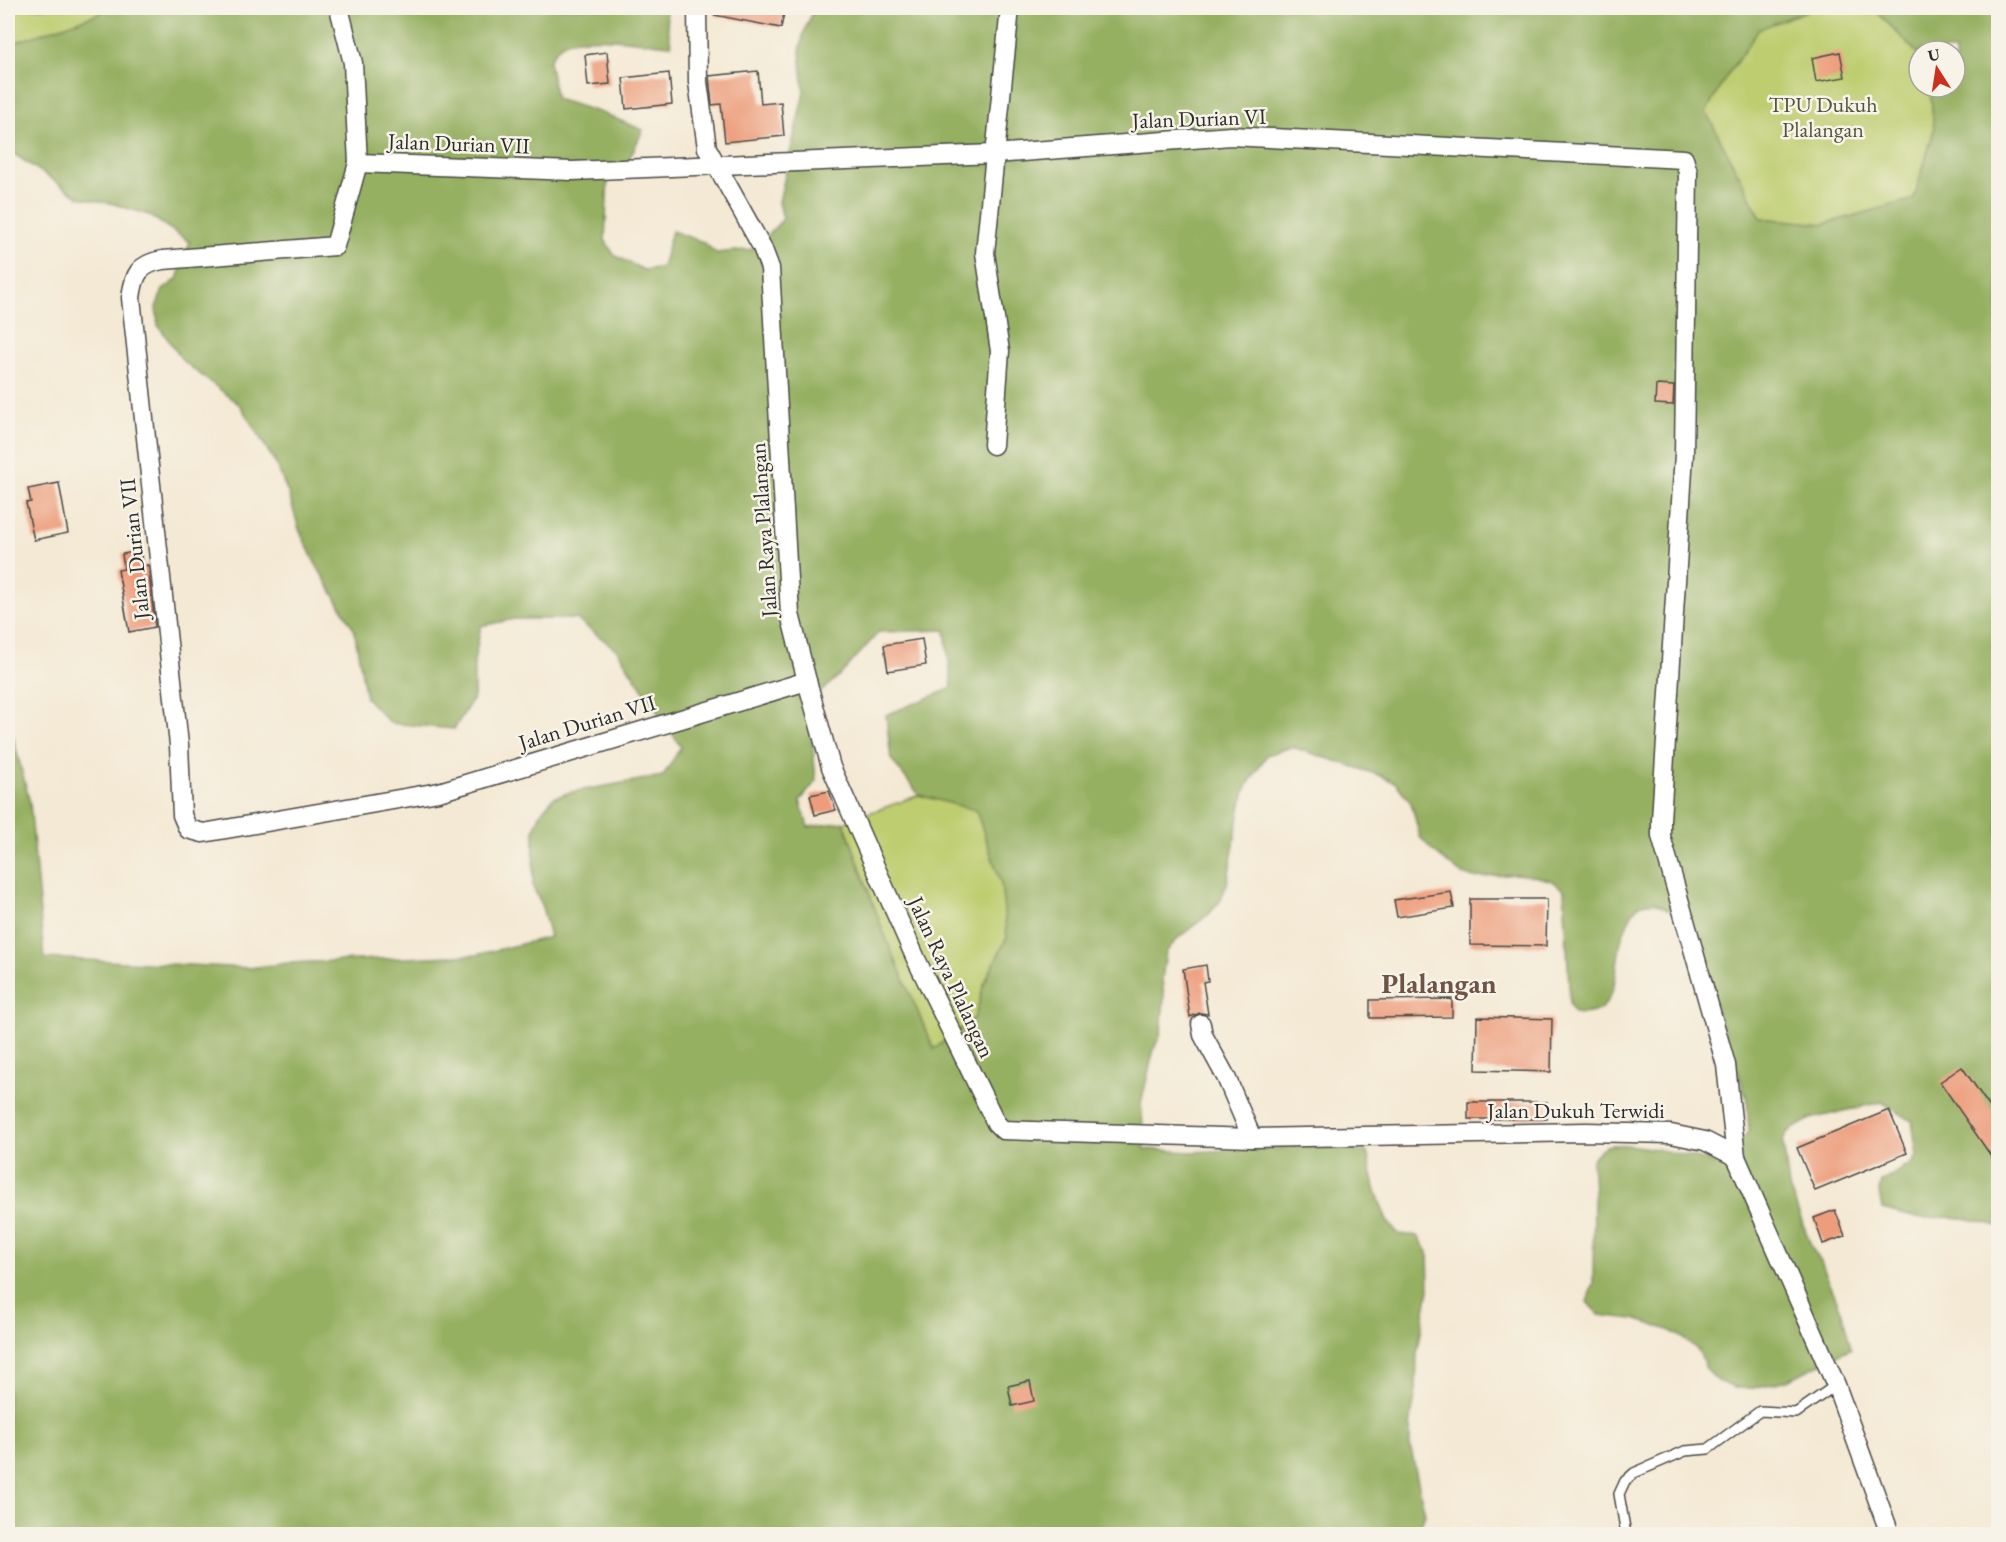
<svg xmlns="http://www.w3.org/2000/svg" width="2006" height="1542" viewBox="0 0 2006 1542" font-family="'EB Garamond',serif">
<style>
.green{fill:#becd70;stroke:#747c4e;stroke-width:1.5}
.forest{fill:#96b062;stroke:#606e46;stroke-width:1.5;fill-rule:evenodd}
.building{fill:#ed9d7b}
.lines{fill:none;stroke-linecap:round;stroke-linejoin:round}
.lane-casing{stroke:#494844;stroke-width:12}
.street-casing{stroke:#494844;stroke-width:21}
.lane{stroke:#fff;stroke-width:9}
.street{stroke:#fff;stroke-width:18}
.labels{text-anchor:middle;stroke-width:5;stroke-linejoin:round;paint-order:stroke}
.park-label{font-size:22px;fill:#50543c;stroke:#f7f3e8}
.street-label{font-size:22px;fill:#2b2b2b;stroke:#f7f3e8}
.district-label{font-size:28px;font-weight:bold;fill:#6f5347;stroke:#f7f3e8}
</style>
<rect width="100%" height="100%" fill="#f7f3e8"/>
<filter id="ink" filterUnits="userSpaceOnUse"><feTurbulence type="fractalNoise" baseFrequency=".0167" numOctaves="2"/><feDisplacementMap in="SourceGraphic" scale="12" xChannelSelector="R" yChannelSelector="G"/><feConvolveMatrix kernelMatrix="1 2 1 2 8 2 1 2 1" color-interpolation-filters="sRGB"/></filter>
<filter id="wash" filterUnits="userSpaceOnUse"><feTurbulence type="fractalNoise" baseFrequency=".008" numOctaves="4" result="noise"/><feDisplacementMap in="SourceGraphic" scale="24" xChannelSelector="R" yChannelSelector="G"/><feGaussianBlur stdDeviation="1.35" result="paint"/><feColorMatrix in="noise" values="0 0 0 0 0 0 0 0 0 0 0 0 0 0 0 0 0 1.4 0 .05"/><feComposite in="paint" operator="in"/></filter>
<g filter="url(#wash)">
<rect width="100%" height="100%" fill="#f4e9d4"/>
<g class="green">
<path d="M 8,8 L 105,8 L 101,13 L 8,45 Z"/>
<path d="M 1827,8 L 1873,8 L 1919,55 L 1919,87 L 1930,87 L 1934,130 L 1914,199 L 1824,224 L 1761,218 L 1706,112 L 1726,77 L 1759,29 L 1809,10 Z"/>
<path d="M 919,795 L 976,810 L 1001,883 L 1007,937 L 984,984 L 975,1017 L 934,1050 L 882,929 L 844,822 Z"/>
</g>
<path class="forest" d="M 105,8 L 665,8 L 671,45 C 647,43 578,31 560,46 C 556,49 552,56 549,61 L 556,99 L 602,113 L 643,130 L 625,168 L 608,177 L 605,240 L 614,255 L 644,270 L 662,267 L 672,231 L 703,242 L 716,253 L 754,249 L 783,219 L 779,202 L 804,92 L 800,52 L 803,35 L 814,8 L 1827,8 L 1809,10 L 1759,29 L 1726,77 L 1706,112 L 1761,218 L 1824,224 L 1914,199 L 1934,130 L 1930,87 L 1955,87 L 1955,51 L 1919,51 L 1919,55 L 1873,8 L 1986,8 L 1998,22 L 1998,1226 L 1969,1219 L 1951,1217 L 1917,1218 L 1882,1209 L 1879,1191 L 1881,1182 L 1912,1163 L 1917,1155 L 1912,1121 L 1882,1102 L 1810,1119 L 1786,1133 L 1783,1142 L 1789,1187 L 1812,1248 L 1821,1262 L 1842,1313 L 1851,1348 L 1788,1380 L 1753,1388 L 1734,1388 L 1718,1381 L 1706,1369 L 1699,1351 L 1685,1339 L 1669,1330 L 1634,1319 L 1599,1315 L 1587,1302 L 1593,1283 L 1594,1191 L 1592,1159 C 1596,1155 1601,1148 1606,1146 C 1626,1140 1692,1156 1714,1163 L 1749,1132 L 1747,1099 L 1721,1022 L 1679,915 L 1654,902 C 1650,903 1644,903 1640,905 C 1634,908 1632,914 1629,920 C 1627,926 1624,931 1622,937 C 1613,967 1623,1020 1574,1013 L 1570,1005 L 1564,890 L 1550,880 L 1533,876 L 1515,874 L 1474,878 L 1460,873 L 1433,851 L 1420,837 L 1411,803 L 1396,783 L 1379,775 L 1292,747 L 1267,755 L 1247,786 L 1241,804 L 1227,884 L 1220,901 L 1209,914 L 1178,938 L 1166,952 L 1162,979 L 1164,997 L 1161,1033 L 1154,1049 L 1141,1103 L 1145,1149 L 1190,1152 L 1314,1146 L 1367,1152 L 1375,1188 L 1387,1221 L 1399,1234 L 1418,1236 L 1428,1252 L 1429,1290 L 1417,1353 L 1416,1390 L 1410,1426 L 1410,1445 L 1425,1514 L 1417,1534 L 8,1534 L 8,718 L 30,803 L 44,958 L 250,968 L 288,963 L 476,955 L 550,937 L 541,903 L 533,887 L 534,830 L 541,813 L 553,798 L 571,792 L 663,776 L 681,747 L 617,650 L 576,619 L 514,619 L 481,626 L 474,662 L 474,697 L 454,729 L 390,723 L 366,698 L 354,629 L 315,563 L 299,529 L 289,495 L 275,462 L 240,405 L 183,361 L 158,325 L 156,307 L 163,290 L 177,279 L 190,242 L 149,215 L 114,204 L 79,197 L 8,150 L 8,45 L 101,13 ZM 945,630 L 952,688 L 886,715 L 891,759 L 919,795 L 976,810 L 1001,883 L 1007,937 L 984,984 L 975,1017 L 934,1049 L 882,929 L 844,822 L 808,827 L 800,801 L 816,781 L 809,703 L 844,671 L 879,632 Z"/>
<g id="blocks">
<g class="building">
<path d="M 715,8 L 785,8 L 781,28 L 714,15 Z"/>
<path d="M 607,52 L 610,84 L 588,86 L 585,55 Z"/>
<path d="M 1840,52 L 1845,77 L 1816,82 L 1812,58 Z"/>
<path d="M 758,71 L 761,104 L 781,102 L 784,136 L 725,142 L 721,104 L 712,105 L 709,76 Z"/>
<path d="M 669,73 L 672,104 L 626,109 L 623,78 Z"/>
<path d="M 1656,385 L 1674,386 L 1673,405 L 1655,404 Z"/>
<path d="M 59,483 L 68,533 L 34,540 L 26,503 L 31,502 L 28,489 Z"/>
<path d="M 140,551 L 143,566 L 148,565 L 155,627 L 129,632 L 118,570 L 124,569 L 122,554 Z"/>
<path d="M 922,639 L 926,665 L 888,671 L 884,645 Z"/>
<path d="M 829,791 L 836,810 L 815,815 L 810,795 Z"/>
<path d="M 1451,892 L 1454,908 L 1397,917 L 1394,900 Z"/>
<path d="M 1470,899 L 1547,899 L 1546,946 L 1470,945 Z"/>
<path d="M 1206,965 L 1208,981 L 1203,982 L 1208,1014 L 1200,1013 L 1190,1017 L 1183,969 Z"/>
<path d="M 1452,999 L 1452,1017 L 1370,1018 L 1370,1000 Z"/>
<path d="M 1477,1017 L 1552,1019 L 1551,1072 L 1476,1070 Z"/>
<path d="M 1962,1067 L 1998,1119 L 1998,1166 L 1940,1082 Z"/>
<rect x="1468" y="1102" width="79" height="17"/>
<path d="M 1889,1110 L 1907,1153 L 1815,1191 L 1797,1148 Z"/>
<path d="M 1835,1210 L 1845,1236 L 1823,1244 L 1814,1218 Z"/>
<path d="M 1030,1381 L 1034,1401 L 1012,1406 L 1008,1386 Z"/>
</g>
</g>
</g>
<g filter="url(#ink)">
<use href="#blocks" fill-opacity="0" stroke="#494844" stroke-width="1.5"/>
<g class="lines">
<defs>
<path id="lane" d="M 1626,1534 L 1619,1494 L 1625,1481 L 1634,1473 L 1685,1451 L 1708,1449 L 1760,1411 L 1796,1413 L 1836,1385"/>
<g id="street">
<path d="M 339,8 L 353,63 L 358,163 L 335,246 L 163,260 C 139,264 134,274 131,298 L 179,745 L 182,815 L 188,829 L 203,833 L 439,792 L 807,681"/>
<path d="M 697,8 L 698,82 L 707,148 L 762,247 L 770,268 L 790,614 L 807,681 L 831,767 L 916,959 L 996,1123 L 1003,1130 L 1252,1138 L 1586,1132 L 1671,1134 L 1705,1141 L 1736,1157"/>
<path d="M 358,163 L 572,171 L 994,154 L 1231,136 L 1684,159 L 1688,172 L 1684,454 L 1661,820 L 1661,836 L 1726,1065 L 1736,1157 L 1836,1385 L 1890,1534"/>
<path d="M 993,445 L 1000,351 L 985,253 L 1010,8"/>
<path d="M 1201,1024 L 1203,1035 L 1226,1077 L 1252,1138"/>
</g>
</defs>
<use href="#lane" class="lane-casing"/>
<use href="#street" class="street-casing"/>
<use href="#lane" class="lane"/>
<use href="#street" class="street"/>
</g>
</g>
<g class="labels">
<g class="park-label">
<text x="1823" y="112">TPU Dukuh<tspan x="1823" dy="25">Plalangan</tspan></text>
</g>
<g class="street-label">
<text transform="translate(1199 118) rotate(-2)" y="8">Jalan Durian VI</text>
<text transform="translate(459 143) rotate(2)" y="8">Jalan Durian VII</text>
<text transform="translate(763 530) rotate(-94)" y="8">Jalan Raya Plalangan</text>
<text transform="translate(134 549) rotate(-96)" y="8">Jalan Durian VII</text>
<text transform="translate(587 722) rotate(-17)" y="8">Jalan Durian VII</text>
<text transform="translate(952 977) rotate(65)" y="8">Jalan Raya Plalangan</text>
<text x="1576" y="1118">Jalan Dukuh Terwidi</text>
</g>
<g class="district-label">
<text x="1439" y="993">Plalangan</text>
</g>
</g>
<rect width="2006" height="1542" fill="none" stroke="#f7f3e8" stroke-width="30"/>
<g transform="translate(1937 69) rotate(348)"><circle r="28" fill="#f7f3e8" stroke="#a5a39c" stroke-width="1.5"/>
<path d="M0-4.5L10 22L0 15L-10 22Z" fill="#c8321e"/>
<text y="-9" font-size="16" font-weight="bold" text-anchor="middle" fill="#2b2b2b">U</text>
</g>
</svg>
